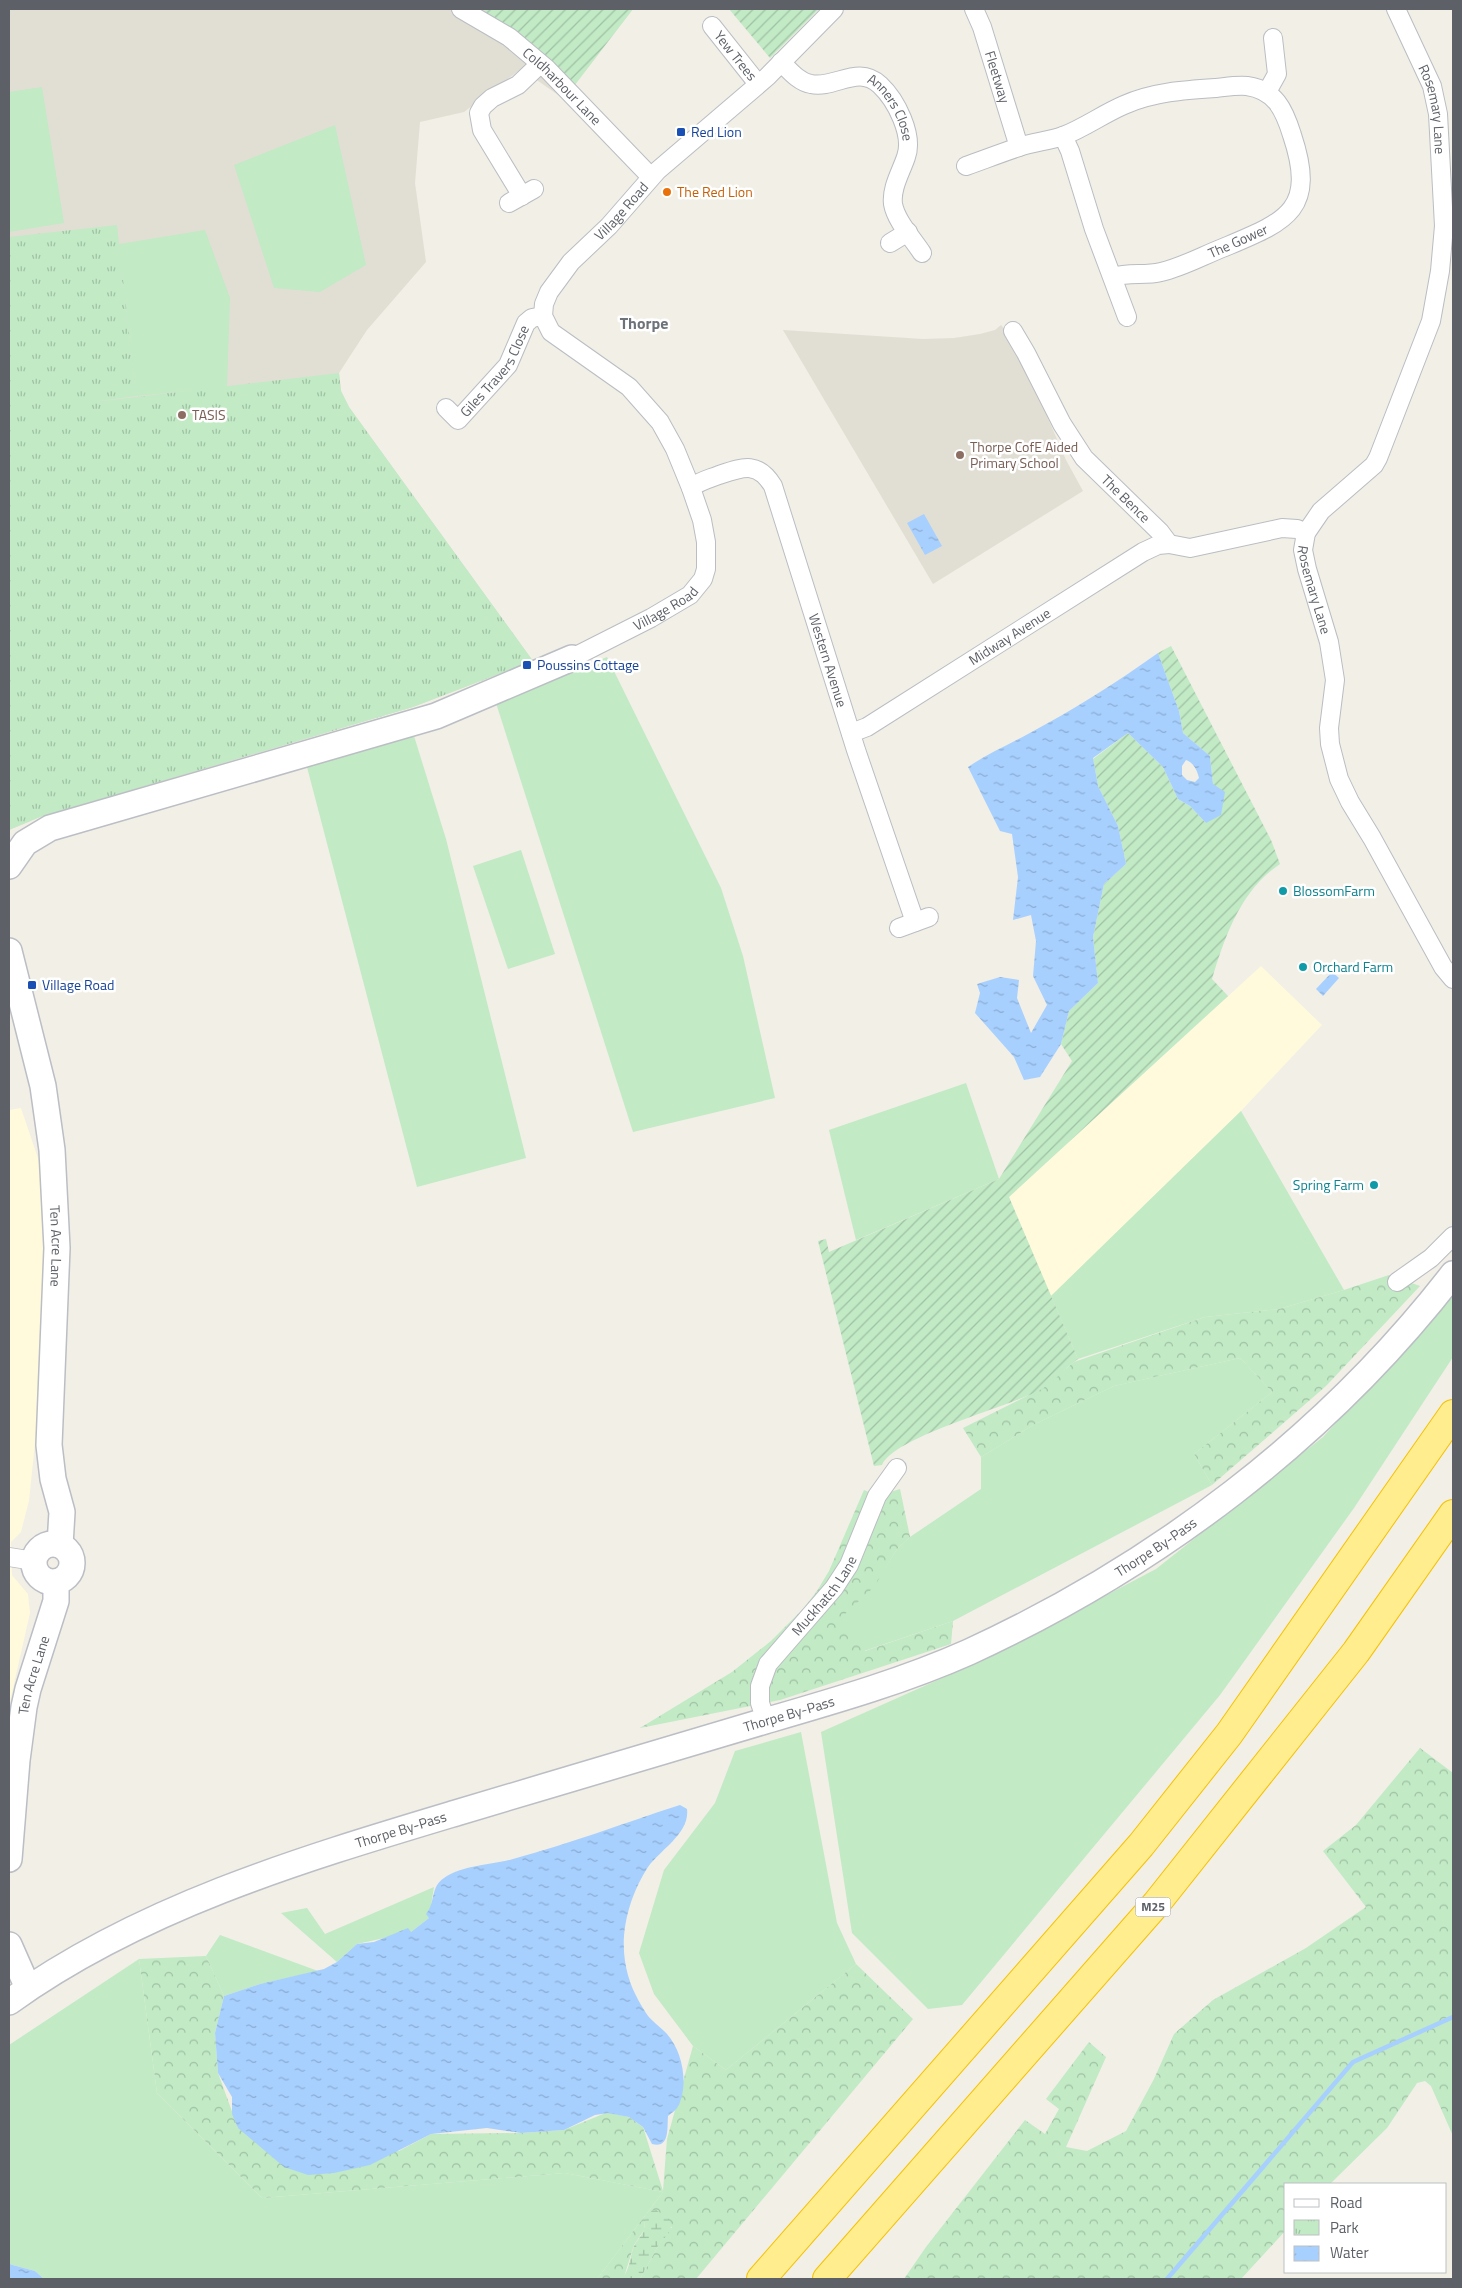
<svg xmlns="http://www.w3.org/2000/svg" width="1462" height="2288" viewBox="0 0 1462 2288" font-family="'Titillium Web',sans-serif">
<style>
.commercial{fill:#fffadc}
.education{fill:#e1dfd4}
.grass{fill:#c1eac5}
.forest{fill:url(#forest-crowns)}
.wetland{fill:url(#wetland-marsh)}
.park{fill:url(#park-tufts)}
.garden{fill:url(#garden-furrows)}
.water{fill:url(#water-ripples);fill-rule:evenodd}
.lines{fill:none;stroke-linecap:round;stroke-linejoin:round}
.stream{stroke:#a7d0ff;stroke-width:4.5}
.street-casing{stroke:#babdc2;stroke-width:20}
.secondary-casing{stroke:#bbbec4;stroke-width:28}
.highway-casing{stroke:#f6c100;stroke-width:30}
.street{stroke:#fff;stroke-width:18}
.secondary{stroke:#fff;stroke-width:25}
.highway{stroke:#ffed8e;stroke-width:28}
.transit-dot{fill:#1a4fb4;stroke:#fff;stroke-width:2}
.food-dot{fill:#e8710a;stroke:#fff;stroke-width:2}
.education-dot{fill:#8d6e63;stroke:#fff;stroke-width:2}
.culture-dot{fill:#0f9aa8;stroke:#fff;stroke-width:2}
.labels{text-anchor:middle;stroke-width:5;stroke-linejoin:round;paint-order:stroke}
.shield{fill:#fff;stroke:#8e9095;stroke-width:1}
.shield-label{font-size:12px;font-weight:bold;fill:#5d6167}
.street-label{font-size:14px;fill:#5d6167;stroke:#fff}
.transit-label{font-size:14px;fill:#164399;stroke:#fff;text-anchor:start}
.food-label{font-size:14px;fill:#c56008;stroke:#fff;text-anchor:start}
.education-label{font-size:14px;fill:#785e54;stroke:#fff;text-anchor:start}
.culture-label{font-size:14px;fill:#0d838f;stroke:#fff;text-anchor:start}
.quarter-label{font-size:16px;font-weight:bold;fill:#6e7379;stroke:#fff}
</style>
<defs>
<pattern id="forest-crowns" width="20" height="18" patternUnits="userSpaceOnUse" patternTransform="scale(1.25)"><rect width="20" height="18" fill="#c1eac5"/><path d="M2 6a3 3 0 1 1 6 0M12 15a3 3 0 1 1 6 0" fill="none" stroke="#a0c1a4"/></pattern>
<pattern id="wetland-marsh" width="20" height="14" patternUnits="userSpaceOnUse" patternTransform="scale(1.25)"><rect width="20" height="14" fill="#c1eac5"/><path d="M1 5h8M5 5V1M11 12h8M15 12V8" fill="none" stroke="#a0c1a4"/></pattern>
<pattern id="park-tufts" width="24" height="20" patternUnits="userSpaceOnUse" patternTransform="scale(1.25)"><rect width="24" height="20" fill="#c1eac5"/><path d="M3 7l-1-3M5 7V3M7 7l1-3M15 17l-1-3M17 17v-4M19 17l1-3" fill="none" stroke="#a0c1a4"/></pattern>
<pattern id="garden-furrows" width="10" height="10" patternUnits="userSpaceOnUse" patternTransform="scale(1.25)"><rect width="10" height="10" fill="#c1eac5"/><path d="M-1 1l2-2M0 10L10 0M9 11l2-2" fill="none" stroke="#a0c1a4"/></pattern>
<pattern id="water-ripples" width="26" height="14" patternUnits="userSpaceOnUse" patternTransform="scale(1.25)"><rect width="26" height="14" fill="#a7d0ff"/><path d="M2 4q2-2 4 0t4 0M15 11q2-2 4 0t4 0" fill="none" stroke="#8bacd2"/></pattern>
</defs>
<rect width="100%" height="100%" fill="#f1efe6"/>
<g class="commercial">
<path d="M 1261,966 L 1322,1025 L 1241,1111 L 1051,1296 L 1009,1197 Z"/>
<path d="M 21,1108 L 40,1164 L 44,1217 L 46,1311 L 38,1415 L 29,1501 L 21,1532 L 11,1542 L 12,1575 L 28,1594 L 30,1613 L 9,1706 L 9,1110 Z"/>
</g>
<g class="education">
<path d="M 9,9 L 633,9 L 564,99 L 521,69 L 464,112 L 420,122 L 415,183 L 426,262 L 367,330 L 339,373 L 341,391 L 349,407 L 533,661 L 413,707 L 40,817 L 9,830 Z"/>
<path d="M 1001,325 L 1008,333 L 1040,400 L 1066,460 L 1083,491 L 933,584 L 783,330 L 923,339 L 954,338 L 980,334 L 995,330 Z"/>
</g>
<g class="grass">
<path d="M 42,87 L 64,223 L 9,232 L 9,92 Z"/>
<path d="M 335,125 L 366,265 L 320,292 L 274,288 L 234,165 Z"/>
<path d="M 205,230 L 230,298 L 227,387 L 136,396 L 119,244 Z"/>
<path d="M 607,657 L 721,888 L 743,956 L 775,1098 L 633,1132 L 496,703 Z"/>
<path d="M 414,736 L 446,839 L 526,1158 L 417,1187 L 307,767 Z"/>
<path d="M 521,850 L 555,954 L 508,969 L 473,866 Z"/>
<path d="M 966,1083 L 999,1179 L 856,1240 L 829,1130 Z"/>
<path d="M 1241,1111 L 1344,1290 L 1279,1309 L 1205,1317 L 1078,1359 L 1051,1296 Z"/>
<path d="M 1453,1295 L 1453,1357 L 1354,1508 L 1220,1695 L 962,2005 L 928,2009 L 852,1933 L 821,1732 L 985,1659 L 1156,1569 L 1323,1437 Z"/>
<path d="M 1240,1358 L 1272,1392 L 1194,1454 L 1212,1485 L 953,1621 L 864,1651 L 843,1615 L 874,1586 L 897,1549 L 910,1537 L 981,1489 L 981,1457 L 1035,1424 L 1114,1386 Z"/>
<path d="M 801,1732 L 837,1923 L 856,1964 L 726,2070 L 693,2046 L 654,1994 L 639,1953 L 664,1870 L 715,1803 L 735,1751 Z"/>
<path d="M 434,1887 L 429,1918 L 411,1932 L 357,1944 L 337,1962 L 281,1913 L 307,1908 L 325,1934 Z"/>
<path d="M 220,1935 L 318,1971 L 260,1984 L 224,1996 L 206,1956 Z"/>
<path d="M 139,1959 L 157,2093 L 262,2198 L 565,2173 L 663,2192 L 597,2279 L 44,2279 L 35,2271 L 9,2264 L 9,2045 Z"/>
</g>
<g class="forest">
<path d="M 1389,1275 L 1420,1286 L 1326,1386 L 1212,1485 L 1194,1454 L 1272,1392 L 1240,1358 L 1114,1386 L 1035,1424 L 981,1457 L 963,1428 L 1043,1388 L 1074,1362 L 1205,1317 L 1279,1309 L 1344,1290 Z"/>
<path d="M 900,1489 L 910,1537 L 897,1549 L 874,1587 L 844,1615 L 865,1651 L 953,1621 L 951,1644 L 780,1700 L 640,1728 L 732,1672 L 771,1641 L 803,1609 L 817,1591 L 829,1571 L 864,1490 L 878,1496 Z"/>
<path d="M 1420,1748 L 1453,1773 L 1453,2136 L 1431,2086 L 1425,2081 L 1417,2083 L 1387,2128 L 1330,2184 L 1286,2184 L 1286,2230 L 1241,2279 L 904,2279 L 926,2247 L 1025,2120 L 1045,2134 L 1059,2109 L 1046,2099 L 1089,2042 L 1106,2057 L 1066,2147 L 1087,2151 L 1126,2131 L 1154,2079 L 1174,2034 L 1213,2000 L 1306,1948 L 1366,1907 L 1323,1851 L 1356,1825 Z"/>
<path d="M 206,1956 L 224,1996 L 215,2033 L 218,2073 L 238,2128 L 399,2151 L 431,2134 L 521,2133 L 564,2130 L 608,2112 L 629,2117 L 643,2127 L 663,2191 L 667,2139 L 693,2046 L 726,2070 L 856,1964 L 913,2019 L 696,2279 L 640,2279 L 658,2246 L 672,2227 L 645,2221 L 644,2230 L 634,2245 L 624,2277 L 621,2279 L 597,2279 L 663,2192 L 565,2173 L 262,2198 L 157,2093 L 139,1959 Z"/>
</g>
<path class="wetland" d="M 656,2210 L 670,2220 L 671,2230 L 658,2246 L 640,2279 L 621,2279 C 630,2271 630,2256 634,2246 C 636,2241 641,2237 643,2232 C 647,2223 642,2211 656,2210 Z"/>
<path class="park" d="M 117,225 L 136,396 L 94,402 L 339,373 L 341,391 L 349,407 L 533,661 L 413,707 L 40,817 L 9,830 L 9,237 Z"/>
<g class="garden">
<path d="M 487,9 L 633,9 L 564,99 L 482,16 Z"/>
<path d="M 729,9 L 819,9 L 770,58 Z"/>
<path d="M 1171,646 L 1271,840 L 1280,864 C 1241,890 1225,936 1212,979 L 1228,996 L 1009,1197 L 1078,1359 C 1065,1368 1055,1381 1042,1389 C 1010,1407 895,1436 882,1465 L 874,1466 L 818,1241 L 826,1239 L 829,1252 L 999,1179 L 1072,1061 L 1061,1044 L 1069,1011 L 1098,983 L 1093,937 L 1104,884 L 1126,864 L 1118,826 L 1098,786 L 1093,759 L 1128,733 L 1163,767 L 1178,799 L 1190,806 L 1206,823 L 1213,784 L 1210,756 L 1183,733 L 1179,711 L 1158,653 Z"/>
</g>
<g class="water">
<path d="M 924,514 L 942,546 L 925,555 L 907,523 Z"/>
<path d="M 1158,653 L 1179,711 L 1183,733 L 1210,756 L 1213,784 L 1225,792 L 1221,815 L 1206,823 L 1190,806 L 1178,799 L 1163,767 L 1128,733 L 1093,758 L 1098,786 L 1118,826 L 1126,864 L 1104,884 L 1093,937 L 1098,983 L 1069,1011 L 1061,1044 L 1040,1077 L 1024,1080 L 1014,1057 L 975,1013 L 980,993 L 977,984 L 1000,977 L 1019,980 L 1017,998 L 1031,1033 L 1047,1005 L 1033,976 L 1036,941 L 1031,915 L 1013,920 L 1018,877 L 1012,834 L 1000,831 L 968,767 C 987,754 1008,745 1028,734 C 1073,710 1116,683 1158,653 ZM 1186,760 C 1194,763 1197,770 1199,778 L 1195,782 L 1187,780 L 1182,775 L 1182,766 Z"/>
<path d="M 1332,972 L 1339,978 L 1323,996 L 1316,989 Z"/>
<path d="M 680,1805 L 687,1809 C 690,1833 661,1849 648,1867 C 631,1893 620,1929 625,1961 C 628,1981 635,1996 646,2013 C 651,2021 661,2027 667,2034 C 682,2051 688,2081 680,2102 C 678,2109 673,2112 668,2116 C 667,2128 670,2149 652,2144 L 643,2127 L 629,2117 L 608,2113 L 595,2115 L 564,2130 L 521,2133 L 487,2128 L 431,2134 L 370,2165 L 334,2173 L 308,2175 L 284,2167 L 238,2128 L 232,2114 L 232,2097 L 218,2073 L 215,2033 L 224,1996 L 260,1984 L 324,1969 L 337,1962 L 357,1944 L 374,1942 L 408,1928 L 411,1932 L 429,1918 L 426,1914 C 436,1902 430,1887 444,1878 C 463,1865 492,1865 513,1859 C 569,1844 624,1823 680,1805 Z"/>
<path d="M 9,2264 L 35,2271 L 44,2279 L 9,2279 Z"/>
</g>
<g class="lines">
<path class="stream" d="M 1167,2279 L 1353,2062 L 1453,2017"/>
<defs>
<g id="street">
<path id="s1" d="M 461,9 L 509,37 L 547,69 L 651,177"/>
<path id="s2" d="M 974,9 L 982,27 L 1019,147"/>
<path id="s3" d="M 1396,9 L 1432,86 L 1438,114 L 1444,226 L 1440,271 L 1431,321 L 1378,458 L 1374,465 L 1321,511 L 1306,533 L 1303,550 L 1307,569 L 1329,642 L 1335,680 L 1329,728 L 1330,744 L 1339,779 L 1350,802 L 1372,838 L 1443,967 L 1453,979"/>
<path id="s4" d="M 712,26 L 758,84"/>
<path id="s5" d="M 781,62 C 790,71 799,82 811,84 C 835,89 858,64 880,85 C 896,100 914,135 906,157 C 901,172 891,188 893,204 C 896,221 913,239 922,253"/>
<path d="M 1267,92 L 1277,74 L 1273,38"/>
<path d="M 1063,136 L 1070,151 L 1094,229 L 1127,317"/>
<path d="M 966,166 C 983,160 1001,153 1019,147 C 1033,142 1049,141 1063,136 C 1084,128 1103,114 1124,105 C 1153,92 1185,90 1216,88 C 1226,87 1237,85 1247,86 C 1275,90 1284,109 1292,135 C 1317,210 1287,221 1225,247 C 1204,255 1183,267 1161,272 C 1145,276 1129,272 1113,277"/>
<path d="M 522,196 L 482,130 L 479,113 L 483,106 L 492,98 L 518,85 L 540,64"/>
<path d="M 509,203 L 534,189"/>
<path d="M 890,243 L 908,232"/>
<path id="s6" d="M 1013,331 L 1026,353 L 1062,424 L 1084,458 L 1160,532 L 1169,544 L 1190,548 L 1282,528 L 1297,529 L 1306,533"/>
<path id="s7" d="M 446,408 L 458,420 L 508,365 L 526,323 L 532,318 L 543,316"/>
<path id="s8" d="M 691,488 C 699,481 709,479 719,475 C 743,467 758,461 773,486 L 856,750 L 915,922"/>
<path id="s9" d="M 572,658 L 651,618 L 690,595 L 703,579 L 706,569 L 706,542 L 702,520 L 691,488 L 675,449 L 660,422 L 629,387 L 551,332 L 543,316 L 544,304 L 549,292 L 571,262 L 609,226 L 657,171 L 767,77 L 834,9"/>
<path id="s10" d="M 851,733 L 867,727 L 1143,552 L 1158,545 L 1169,544"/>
<path d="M 899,928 L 929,917"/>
<path d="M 1397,1282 L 1431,1258 L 1453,1236"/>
<path d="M 9,1557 L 34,1561"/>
<path id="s11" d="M 766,1721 L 760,1703 L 760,1686 L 768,1664 L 834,1588 L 849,1565 L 877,1496 L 897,1468"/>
</g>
<g id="secondary">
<path d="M 9,866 L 25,843 L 50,828 L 436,716 L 572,658"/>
<path id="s12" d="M 9,951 L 43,1086 L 52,1150 L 57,1248 L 49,1445 L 53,1479 L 62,1512 L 60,1545"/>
<circle cx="53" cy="1563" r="19"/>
<path id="s13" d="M 9,1859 L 17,1760 L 24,1707 L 28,1689 L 56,1601 L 56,1582"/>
<path d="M 9,1945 L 28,1988"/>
<path id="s14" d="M 9,2002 C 141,1907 303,1859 456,1813 C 559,1782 663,1752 765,1721 C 834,1701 904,1681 969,1652 C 1156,1566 1326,1438 1453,1274"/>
</g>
<g id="highway">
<path d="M 761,2279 L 1141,1845 L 1229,1734 L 1453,1414"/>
<path d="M 827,2279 L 1156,1904 L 1356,1652 L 1453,1514"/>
</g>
</defs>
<use href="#street" class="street-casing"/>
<use href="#secondary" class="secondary-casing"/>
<use href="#highway" class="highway-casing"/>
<use href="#street" class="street"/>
<use href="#secondary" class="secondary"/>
<use href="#highway" class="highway"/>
</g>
<g class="transit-dot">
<rect x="676" y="127" width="10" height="10" rx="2.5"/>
<rect x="522" y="660" width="10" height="10" rx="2.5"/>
<rect x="27" y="980" width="10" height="10" rx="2.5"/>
</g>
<circle class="food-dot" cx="667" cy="192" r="5"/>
<g class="education-dot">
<circle cx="182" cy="415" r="5"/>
<circle cx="960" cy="455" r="5"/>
</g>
<g class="culture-dot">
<circle cx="1283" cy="891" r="5"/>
<circle cx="1303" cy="967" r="5"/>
<circle cx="1374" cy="1185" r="5"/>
</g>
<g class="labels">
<rect class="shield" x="1135.5" y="1897.5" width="35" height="19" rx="4"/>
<g class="shield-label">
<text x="1153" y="1911">M25</text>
</g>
<g class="street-label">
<text dy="5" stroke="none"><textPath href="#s4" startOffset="38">Yew Trees</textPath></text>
<text dy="5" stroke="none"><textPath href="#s2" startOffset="72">Fleetway</textPath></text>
<text dy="5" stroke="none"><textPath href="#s1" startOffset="128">Coldharbour Lane</textPath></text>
<text dy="5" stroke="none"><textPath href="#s3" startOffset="108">Rosemary Lane</textPath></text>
<text dy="5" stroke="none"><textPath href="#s5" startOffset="135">Anners Close</textPath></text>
<text dy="5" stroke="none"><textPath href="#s9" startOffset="615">Village Road</textPath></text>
<text transform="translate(1238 241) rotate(-24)" y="5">The Gower</text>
<text dy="5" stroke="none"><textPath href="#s7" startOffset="79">Giles Travers Close</textPath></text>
<text dy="5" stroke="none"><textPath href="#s6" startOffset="204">The Bence</textPath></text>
<text dy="5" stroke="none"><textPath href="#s3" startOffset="632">Rosemary Lane</textPath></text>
<text dy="5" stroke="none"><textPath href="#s9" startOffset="106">Village Road</textPath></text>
<text dy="5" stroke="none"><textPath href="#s10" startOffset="186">Midway Avenue</textPath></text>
<text dy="5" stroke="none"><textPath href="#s8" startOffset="276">Western Avenue</textPath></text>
<text dy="5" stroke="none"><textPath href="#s12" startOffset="300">Ten Acre Lane</textPath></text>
<text dy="5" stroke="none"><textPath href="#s14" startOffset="1240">Thorpe By-Pass</textPath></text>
<text dy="5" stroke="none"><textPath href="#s11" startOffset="148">Muckhatch Lane</textPath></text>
<text dy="5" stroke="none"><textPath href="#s13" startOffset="186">Ten Acre Lane</textPath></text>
<text dy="5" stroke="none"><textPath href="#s14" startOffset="835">Thorpe By-Pass</textPath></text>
<text dy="5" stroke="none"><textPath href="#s14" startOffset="430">Thorpe By-Pass</textPath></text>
</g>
<g class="transit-label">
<text x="691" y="137">Red Lion</text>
<text x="537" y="670">Poussins Cottage</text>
<text x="42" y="990">Village Road</text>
</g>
<g class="food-label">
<text x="677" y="197">The Red Lion</text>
</g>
<g class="education-label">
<text x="192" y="420">TASIS</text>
<text x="970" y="452">Thorpe CofE Aided<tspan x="970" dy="16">Primary School</tspan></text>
</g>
<g class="culture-label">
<text x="1293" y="896">BlossomFarm</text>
<text x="1313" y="972">Orchard Farm</text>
<text x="1364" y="1190" text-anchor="end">Spring Farm</text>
</g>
<g class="quarter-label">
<text x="644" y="329">Thorpe</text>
</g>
</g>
<rect width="1462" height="2288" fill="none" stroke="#5d6167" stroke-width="20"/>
<rect x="1284" y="2183" width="162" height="90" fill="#ffffff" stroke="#bec0c2"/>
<rect x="1294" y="2199" width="25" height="8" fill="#ffffff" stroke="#bec0c2"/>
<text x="1330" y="2208" font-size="15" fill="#5d6167">Road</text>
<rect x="1294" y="2220" width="25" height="15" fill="url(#park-tufts)" stroke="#bec0c2"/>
<text x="1330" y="2233" font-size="15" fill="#5d6167">Park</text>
<rect x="1294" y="2246" width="25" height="15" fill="url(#water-ripples)" stroke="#bec0c2"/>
<text x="1330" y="2258" font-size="15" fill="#5d6167">Water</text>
</svg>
